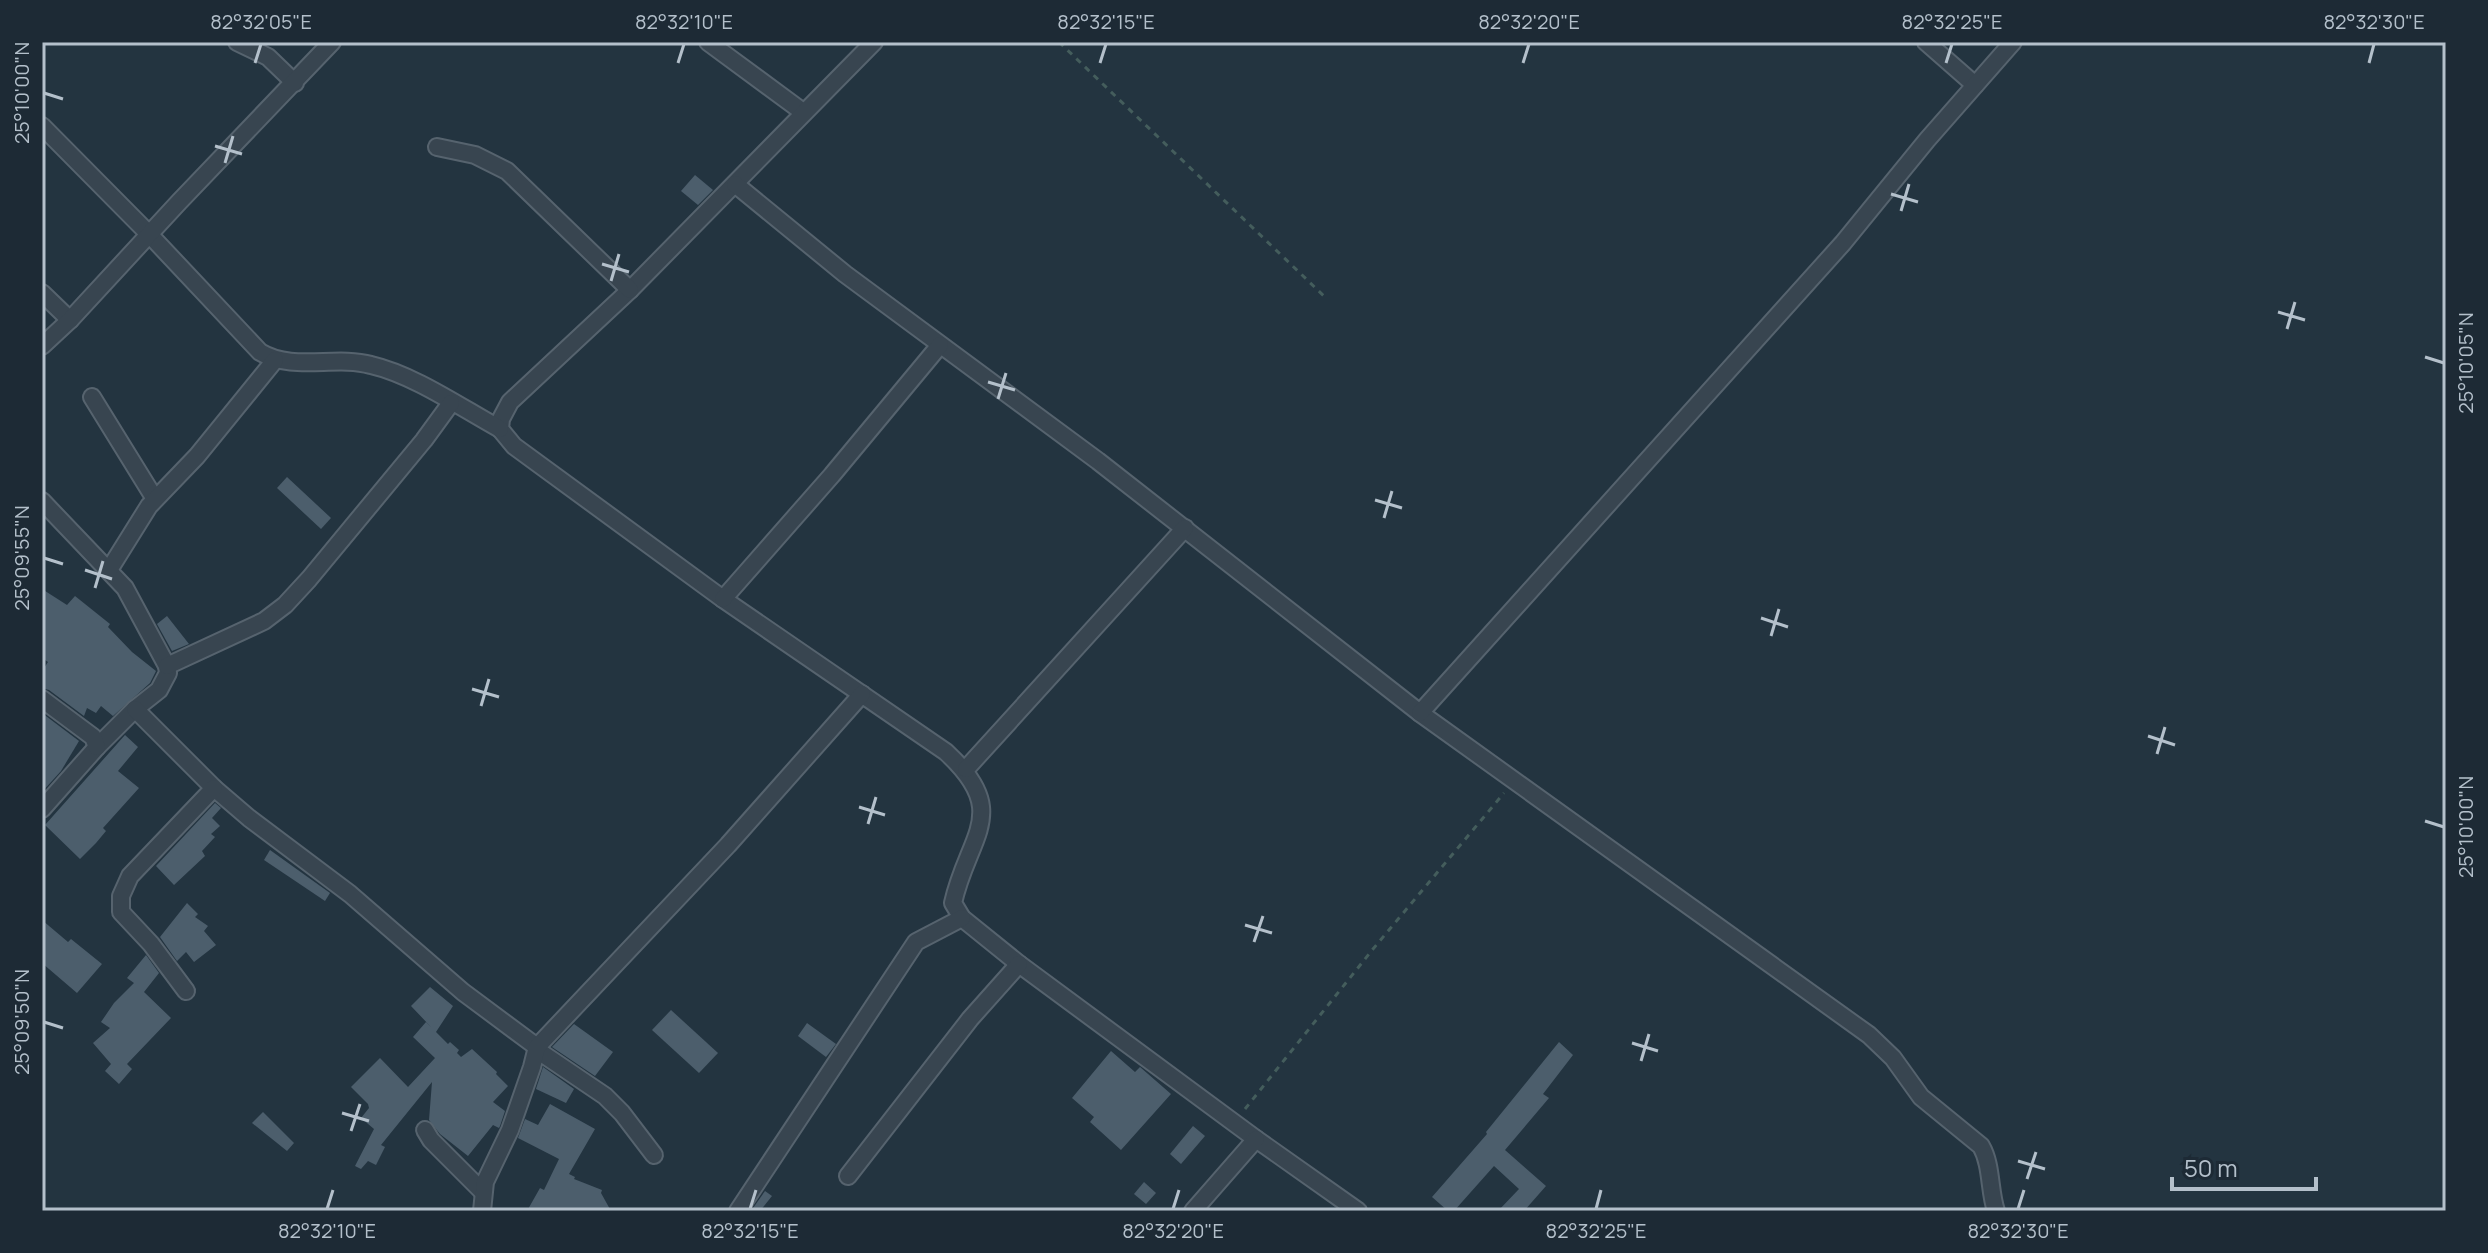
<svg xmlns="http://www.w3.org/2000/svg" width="2488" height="1253" viewBox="0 0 2488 1253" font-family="Manrope,sans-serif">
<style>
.building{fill:#4c5e6c}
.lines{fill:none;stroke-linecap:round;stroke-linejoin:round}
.street-casing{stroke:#56636e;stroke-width:20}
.path{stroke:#445d5c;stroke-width:3;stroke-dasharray:6 6;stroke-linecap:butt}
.street{stroke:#384550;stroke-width:16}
.ticks{fill:none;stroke:#b4c0cb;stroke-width:3}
.neatline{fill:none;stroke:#b4c0cb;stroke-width:3}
.ticks-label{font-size:20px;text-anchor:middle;fill:#b4c0cb}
</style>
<rect width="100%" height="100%" fill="#233440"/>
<g class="building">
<path d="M 695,175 L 713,190 L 698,205 L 681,191 Z"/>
<path d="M 287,477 L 331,518 L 321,529 L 277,488 Z"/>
<path d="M 42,589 L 67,605 L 75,596 L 110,624 L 108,627 L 132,652 L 156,671 L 150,683 L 113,716 L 101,706 L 96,713 L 87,708 L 84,716 L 49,690 L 42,688 L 42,671 L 48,662 L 42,658 Z"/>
<path d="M 167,616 L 189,644 L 172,651 L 157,624 Z"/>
<path d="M 42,713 L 79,741 L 61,771 L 42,792 Z"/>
<path d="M 125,735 L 138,747 L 118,771 L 139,788 L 103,828 L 106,831 L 96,843 L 80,859 L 45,825 Z"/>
<path d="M 215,803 L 221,808 L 212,818 L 220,826 L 211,834 L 215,837 L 202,851 L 205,856 L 174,885 L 156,866 Z"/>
<path d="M 270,850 L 330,893 L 325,901 L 264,860 Z"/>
<path d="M 187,903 L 198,914 L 195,917 L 208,926 L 204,931 L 216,945 L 194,962 L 186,952 L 177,961 L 160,937 Z"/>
<path d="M 42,920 L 68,942 L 71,939 L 102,964 L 77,993 L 42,963 Z"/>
<path d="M 146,955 L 159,973 L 144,992 L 171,1018 L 127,1064 L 132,1069 L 119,1084 L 105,1071 L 111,1064 L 93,1043 L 110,1028 L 101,1022 L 114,1003 L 134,983 L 127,978 Z"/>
<path d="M 430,987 L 453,1006 L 436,1032 L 448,1044 L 450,1042 L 459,1050 L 457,1053 L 461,1057 L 472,1049 L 497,1072 L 496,1074 L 508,1086 L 493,1102 L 505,1111 L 500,1126 L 499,1128 L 493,1125 L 468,1156 L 440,1134 L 429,1120 L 432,1082 L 381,1145 L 385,1147 L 376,1165 L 368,1161 L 361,1169 L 355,1166 L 374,1129 L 361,1118 L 369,1108 L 368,1104 L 351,1087 L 380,1058 L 408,1087 L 435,1058 L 413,1037 L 426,1022 L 431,1027 L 411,1006 Z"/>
<path d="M 671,1010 L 718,1053 L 699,1073 L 652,1030 Z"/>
<path d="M 807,1023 L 836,1044 L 826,1057 L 798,1036 Z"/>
<path d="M 574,1024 L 613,1052 L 595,1076 L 552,1047 Z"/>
<path d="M 1559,1042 L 1573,1055 L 1543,1094 L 1549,1098 L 1505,1150 L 1546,1186 L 1524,1211 L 1498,1211 L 1519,1189 L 1494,1166 L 1454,1211 L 1448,1211 L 1432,1197 L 1487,1134 L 1486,1132 Z"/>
<path d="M 1111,1051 L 1135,1072 L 1140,1067 L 1171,1094 L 1121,1150 L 1090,1122 L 1094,1117 L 1072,1098 Z"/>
<path d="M 543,1067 L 574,1089 L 566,1103 L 536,1089 Z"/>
<path d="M 550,1104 L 595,1129 L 569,1174 L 575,1177 L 574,1179 L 602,1190 L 601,1193 L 611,1211 L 527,1211 L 540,1188 L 544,1190 L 559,1159 L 518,1138 L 525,1119 L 538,1125 Z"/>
<path d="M 263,1112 L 294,1143 L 287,1151 L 252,1123 Z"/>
<path d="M 1193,1126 L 1205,1136 L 1181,1164 L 1170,1154 Z"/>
<path d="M 1144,1182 L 1156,1193 L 1146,1204 L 1134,1194 Z"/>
<path d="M 765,1191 L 772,1196 L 760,1211 L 751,1211 Z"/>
</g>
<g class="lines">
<defs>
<g id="street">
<path d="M 237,42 L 268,57 L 295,83"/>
<path d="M 708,42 L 803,112"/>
<path d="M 874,42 L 630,290 L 510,402 L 501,419 L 500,429 L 514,446 L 723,599 L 946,752 C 1012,813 968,835 953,903 L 962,918 L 1019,964 L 1256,1139 L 1358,1211"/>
<path d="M 1926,42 L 1975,85"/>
<path d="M 42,126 L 149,234 L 260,352 C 293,372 335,355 371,365 C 414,375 460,407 500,429"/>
<path d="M 437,147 L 475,155 L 507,171 L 630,290"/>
<path d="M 735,184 L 845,274 L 1098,461 L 1420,713 L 1869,1035 L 1893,1058 L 1921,1097 L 1981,1146 C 1992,1165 1989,1190 1996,1211"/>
<path d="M 42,293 L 70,320"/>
<path d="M 42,346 L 70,320 L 179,202 L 332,42"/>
<path d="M 92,397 L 155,499"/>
<path d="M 42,501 L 125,588 L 167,666 L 168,673 L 159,690 L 135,709 L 97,747 L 42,809"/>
<path d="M 109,570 L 149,506 L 197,456 L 275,360"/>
<path d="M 723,599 L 832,475 L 940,345"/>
<path d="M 167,666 L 264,621 L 285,605 L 309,579 L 424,440 L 451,403"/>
<path d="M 42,699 L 93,737 L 97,747"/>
<path d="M 135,709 L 214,788 L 249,818 L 350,894 L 463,992 L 537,1047"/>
<path d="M 1420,713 L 1843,243 L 1927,140 L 2013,42"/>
<path d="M 966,769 L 1185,528"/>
<path d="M 186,991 L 151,944 L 121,912 L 121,896 L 130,876 L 214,788"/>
<path d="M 537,1050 L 605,1096 L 622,1113 L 654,1155"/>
<path d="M 425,1130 L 431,1140 L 482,1191"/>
<path d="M 848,1176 L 970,1019 L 1019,964"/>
<path d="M 482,1211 L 485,1182 L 510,1130 L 532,1067 L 537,1047 L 728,845 L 862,694"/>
<path d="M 738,1211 L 916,942 L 962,918"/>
<path d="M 1193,1211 L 1256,1139"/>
</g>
</defs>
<use href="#street" class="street-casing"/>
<g class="path">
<path d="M 1059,42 L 1326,298"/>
<path d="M 1245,1109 L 1373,949 L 1504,793"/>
</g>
<use href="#street" class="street"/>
</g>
<path class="ticks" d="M 255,63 L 261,44M 678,63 L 684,44M 1100,63 L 1106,44M 1523,63 L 1529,44M 1946,63 L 1952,44M 2369,63 L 2374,44M 44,93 L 63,99M 215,146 L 242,154M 225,163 L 233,136M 1891,194 L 1918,202M 1901,211 L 1909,184M 602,264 L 629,272M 611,281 L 619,254M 2278,312 L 2305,320M 2287,329 L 2295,302M 2425,357 L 2444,363M 988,382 L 1015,390M 998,399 L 1006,373M 1375,500 L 1402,508M 1384,518 L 1392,491M 44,558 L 63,564M 85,570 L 112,579M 95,588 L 103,561M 1761,618 L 1788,627M 1771,636 L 1779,609M 472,689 L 499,697M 481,706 L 489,679M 2148,736 L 2175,745M 2157,754 L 2165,727M 859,807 L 885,815M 2425,821 L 2444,827M 868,824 L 876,797M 1245,925 L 1272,933M 1254,942 L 1263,916M 44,1022 L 63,1028M 1632,1043 L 1658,1051M 1641,1061 L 1649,1034M 342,1113 L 369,1121M 351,1131 L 360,1104M 2018,1161 L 2045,1169M 2027,1179 L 2036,1152M 327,1209 L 333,1190M 750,1209 L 756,1190M 1173,1209 L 1179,1190M 1596,1209 L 1601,1190M 2018,1209 L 2024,1190"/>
<rect width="2488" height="1253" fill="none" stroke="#1d2a35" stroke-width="88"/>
<path d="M2172 1177v12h144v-12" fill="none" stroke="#b4c0cb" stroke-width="4"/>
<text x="2184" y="1177" font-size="24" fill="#b4c0cb" stroke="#1d2a35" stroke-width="6" paint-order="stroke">50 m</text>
<rect x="44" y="44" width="2400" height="1165" class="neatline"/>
<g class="ticks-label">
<text x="261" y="29">82°32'05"E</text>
<text x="684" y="29">82°32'10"E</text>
<text x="1106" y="29">82°32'15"E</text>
<text x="1529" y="29">82°32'20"E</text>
<text x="1952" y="29">82°32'25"E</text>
<text x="2374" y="29">82°32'30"E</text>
<text transform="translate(22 93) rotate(-90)" y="7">25°10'00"N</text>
<text transform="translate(2466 363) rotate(-90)" y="7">25°10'05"N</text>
<text transform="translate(22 558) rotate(-90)" y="7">25°09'55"N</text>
<text transform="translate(2466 827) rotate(-90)" y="7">25°10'00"N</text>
<text transform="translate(22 1022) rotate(-90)" y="7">25°09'50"N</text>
<text x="327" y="1238">82°32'10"E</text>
<text x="750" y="1238">82°32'15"E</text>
<text x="1173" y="1238">82°32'20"E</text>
<text x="1596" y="1238">82°32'25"E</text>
<text x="2018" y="1238">82°32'30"E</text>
</g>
</svg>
